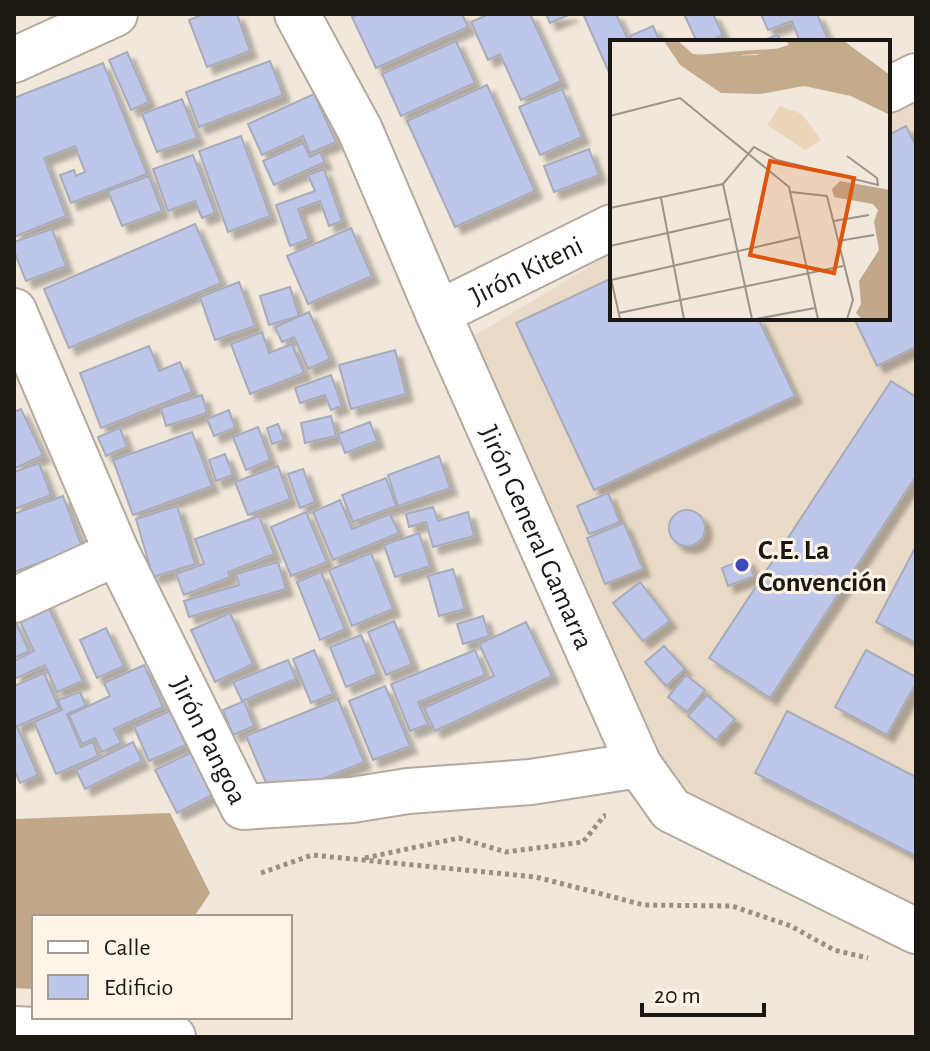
<svg xmlns="http://www.w3.org/2000/svg" width="930" height="1051" viewBox="0 0 930 1051" font-family="'Alegreya Sans',sans-serif">
<style>
.built{fill:#eadbc8}
.forest{fill:#c1a88a}
.building{fill:#bec7ea;stroke:#a8acba;stroke-width:2;filter:url(#shadow)}
.lines{fill:none;stroke-linecap:round;stroke-linejoin:round}
.minor-casing{stroke:#b3aa9d;stroke-width:48}
.path{stroke:#979086;stroke-width:5;stroke-dasharray:4 4;stroke-linecap:butt}
.minor{stroke:#fff;stroke-width:44}
.poi-dot{fill:#4249bd;stroke:#fef4e7;stroke-width:3}
.labels{text-anchor:middle;stroke-width:6;stroke-linejoin:round;paint-order:stroke}
.street-label{font-size:28px;fill:#1b1813;stroke:#fef4e7}
.poi-label{font-size:28px;font-weight:bold;fill:#1b1813;stroke:#fef4e7;text-anchor:start}
.inset-river{fill:none;stroke:#c3ab8c;stroke-width:4}
.inset-road{fill:none;stroke:#9b948a;stroke-width:2}
.view{fill:#de560c;fill-opacity:0.15;stroke:#de560c;stroke-width:4}
.inset-edge{fill:none;stroke:#1b1813;stroke-width:4}
</style>
<defs>
<filter id="shadow"><feDropShadow dx="7" dy="7" stdDeviation="2" flood-color="#0004"/></filter>
</defs>
<rect width="100%" height="100%" fill="#f1e7da"/>
<path class="built" d="M 916,92 L 916,917 L 675,788 L 462,343 L 612,253 L 612,318 L 888,318 L 888,106 Z"/>
<path class="forest" d="M 170,813 L 210,893 L 194,917 L 34,917 L 34,989 L 14,988 L 14,819 Z"/>
<g class="building">
<path d="M 204,14 L 237,14 L 250,51 L 207,67 L 189,20 Z"/>
<path d="M 358,14 L 462,14 L 468,27 L 376,68 L 352,17 Z"/>
<path d="M 489,14 L 530,14 L 561,81 L 521,100 L 500,54 L 488,60 L 471,22 Z"/>
<path d="M 546,14 L 571,14 L 550,23 Z"/>
<path d="M 588,14 L 616,14 L 629,42 L 612,42 L 612,79 L 584,16 Z"/>
<path d="M 684,14 L 713,14 L 723,35 L 707,42 L 697,42 Z"/>
<path d="M 761,14 L 817,14 L 829,42 L 800,42 L 792,21 L 768,30 Z"/>
<path d="M 653,26 L 660,42 L 632,42 L 630,36 Z"/>
<path d="M 778,35 L 781,42 L 758,42 Z"/>
<path d="M 456,41 L 475,83 L 401,116 L 382,74 Z"/>
<path d="M 127,52 L 149,102 L 131,110 L 109,60 Z"/>
<path d="M 270,61 L 283,95 L 199,127 L 186,92 Z"/>
<path d="M 103,63 L 147,174 L 71,203 L 60,175 L 74,170 L 76,176 L 85,172 L 75,146 L 44,158 L 66,216 L 14,237 L 14,98 Z"/>
<path d="M 487,85 L 535,191 L 455,227 L 407,121 Z"/>
<path d="M 562,89 L 582,137 L 540,155 L 519,107 Z"/>
<path d="M 314,94 L 336,142 L 310,153 L 303,136 L 262,155 L 248,124 Z"/>
<path d="M 182,99 L 197,138 L 157,152 L 142,114 Z"/>
<path d="M 906,126 L 916,146 L 916,347 L 877,366 L 854,318 L 888,318 L 888,135 Z"/>
<path d="M 241,136 L 270,216 L 228,232 L 199,151 Z"/>
<path d="M 303,143 L 310,157 L 320,152 L 325,162 L 274,185 L 263,161 Z"/>
<path d="M 589,149 L 599,175 L 554,192 L 544,166 Z"/>
<path d="M 193,155 L 215,213 L 202,218 L 195,201 L 168,211 L 153,169 Z"/>
<path d="M 324,169 L 342,221 L 329,226 L 320,201 L 298,209 L 309,239 L 290,246 L 276,205 L 315,191 L 308,175 Z"/>
<path d="M 149,176 L 162,211 L 122,226 L 108,191 Z"/>
<path d="M 195,224 L 221,283 L 69,348 L 44,289 Z"/>
<path d="M 351,228 L 372,276 L 308,304 L 287,256 Z"/>
<path d="M 52,229 L 66,266 L 26,281 L 14,251 L 14,242 Z"/>
<path d="M 612,278 L 612,318 L 758,318 L 795,396 L 594,490 L 516,323 Z"/>
<path d="M 239,282 L 255,326 L 215,340 L 200,297 Z"/>
<path d="M 290,287 L 299,316 L 269,325 L 260,296 Z"/>
<path d="M 309,312 L 330,359 L 308,369 L 294,337 L 282,342 L 275,327 Z"/>
<path d="M 262,332 L 269,353 L 292,344 L 304,373 L 250,394 L 231,344 Z"/>
<path d="M 149,346 L 159,371 L 180,362 L 192,392 L 101,428 L 80,373 Z"/>
<path d="M 395,350 L 406,394 L 351,409 L 339,365 Z"/>
<path d="M 331,375 L 342,406 L 331,410 L 325,395 L 300,403 L 295,388 Z"/>
<path d="M 891,381 L 916,397 L 916,476 L 770,698 L 709,658 Z"/>
<path d="M 202,395 L 207,413 L 166,426 L 161,408 Z"/>
<path d="M 21,409 L 43,455 L 14,469 L 14,412 Z"/>
<path d="M 229,410 L 235,428 L 214,436 L 207,419 Z"/>
<path d="M 331,416 L 336,436 L 305,443 L 301,423 Z"/>
<path d="M 370,422 L 377,441 L 345,453 L 338,434 Z"/>
<path d="M 278,424 L 284,440 L 272,444 L 267,428 Z"/>
<path d="M 258,427 L 270,460 L 246,470 L 233,437 Z"/>
<path d="M 120,428 L 127,447 L 106,456 L 98,437 Z"/>
<path d="M 192,432 L 212,486 L 133,515 L 113,460 Z"/>
<path d="M 225,454 L 233,475 L 216,481 L 209,460 Z"/>
<path d="M 439,456 L 450,488 L 398,506 L 388,475 Z"/>
<path d="M 39,463 L 51,495 L 14,509 L 14,472 Z"/>
<path d="M 278,466 L 290,499 L 248,515 L 235,482 Z"/>
<path d="M 303,469 L 315,502 L 300,508 L 288,474 Z"/>
<path d="M 386,478 L 396,506 L 353,522 L 342,495 Z"/>
<path d="M 608,493 L 620,522 L 589,534 L 577,506 Z"/>
<path d="M 63,496 L 82,547 L 14,572 L 14,514 Z"/>
<path d="M 340,500 L 352,529 L 390,514 L 399,533 L 333,560 L 313,512 Z"/>
<path d="M 177,506 L 195,564 L 153,577 L 136,519 Z"/>
<path d="M 433,507 L 438,521 L 468,512 L 474,536 L 433,547 L 426,522 L 409,527 L 406,514 Z"/>
<circle cx="687" cy="528" r="18"/>
<path d="M 306,512 L 327,562 L 291,576 L 271,527 Z"/>
<path d="M 259,516 L 274,554 L 228,572 L 230,577 L 184,595 L 176,574 L 204,564 L 195,539 Z"/>
<path d="M 624,523 L 643,569 L 605,584 L 587,538 Z"/>
<path d="M 419,533 L 430,566 L 395,577 L 384,545 Z"/>
<path d="M 916,546 L 916,643 L 876,622 Z"/>
<path d="M 371,553 L 393,609 L 352,626 L 329,570 Z"/>
<path d="M 747,558 L 754,576 L 728,586 L 722,568 Z"/>
<path d="M 278,562 L 286,589 L 189,617 L 184,601 L 239,585 L 236,574 Z"/>
<path d="M 453,569 L 465,609 L 439,616 L 428,576 Z"/>
<path d="M 321,572 L 345,629 L 320,640 L 297,582 Z"/>
<path d="M 640,582 L 670,621 L 643,641 L 613,603 Z"/>
<path d="M 45,600 L 83,681 L 57,692 L 45,665 L 14,679 L 14,661 L 34,651 L 16,613 Z"/>
<path d="M 230,613 L 253,664 L 215,682 L 191,630 Z"/>
<path d="M 483,616 L 489,636 L 463,644 L 457,624 Z"/>
<path d="M 14,618 L 29,651 L 14,658 Z"/>
<path d="M 394,621 L 412,664 L 386,675 L 368,632 Z"/>
<path d="M 526,622 L 552,676 L 435,731 L 424,708 L 494,676 L 479,644 Z"/>
<path d="M 106,628 L 124,666 L 97,678 L 80,640 Z"/>
<path d="M 361,635 L 377,674 L 346,687 L 330,647 Z"/>
<path d="M 664,646 L 685,669 L 666,686 L 645,662 Z"/>
<path d="M 314,650 L 333,694 L 311,703 L 293,659 Z"/>
<path d="M 475,650 L 485,675 L 418,702 L 428,724 L 410,731 L 391,684 Z"/>
<path d="M 866,650 L 916,677 L 916,683 L 887,735 L 835,707 Z"/>
<path d="M 288,660 L 296,679 L 242,701 L 233,682 Z"/>
<path d="M 144,665 L 163,707 L 114,729 L 121,743 L 102,752 L 95,738 L 82,744 L 69,715 L 110,696 L 104,683 Z"/>
<path d="M 44,673 L 59,708 L 17,726 L 38,775 L 20,783 L 14,769 L 14,686 Z"/>
<path d="M 686,675 L 705,690 L 687,712 L 668,697 Z"/>
<path d="M 385,686 L 410,746 L 373,760 L 349,701 Z"/>
<path d="M 80,692 L 86,706 L 67,714 L 81,747 L 93,742 L 98,756 L 56,774 L 34,722 L 62,710 L 58,700 Z"/>
<path d="M 707,695 L 735,719 L 716,740 L 688,716 Z"/>
<path d="M 338,699 L 364,762 L 273,799 L 246,736 Z"/>
<path d="M 244,701 L 254,726 L 233,735 L 223,710 Z"/>
<path d="M 170,711 L 186,745 L 149,761 L 134,727 Z"/>
<path d="M 787,711 L 916,777 L 916,856 L 755,773 Z"/>
<path d="M 133,742 L 142,761 L 85,789 L 76,770 Z"/>
<path d="M 192,752 L 214,794 L 177,813 L 155,770 Z"/>
</g>
<g class="lines">
<defs>
<g id="minor">
<path id="s1" d="M 297,14 L 360,130 L 438,313 L 639,765 L 671,810 L 916,931"/>
<path d="M 14,60 L 115,14"/>
<path d="M 888,90 L 916,76"/>
<path id="s2" d="M 14,311 L 117,553 L 243,807 L 352,800 L 408,791 L 531,782 L 639,765"/>
<path id="s3" d="M 438,313 L 612,227"/>
<path d="M 14,600 L 117,553"/>
<path d="M 14,1029 L 173,1037"/>
</g>
</defs>
<use href="#minor" class="minor-casing"/>
<g class="path">
<path d="M 365,858 L 459,838 L 506,852 L 583,842 L 604,816 L 606,816"/>
<path d="M 261,873 L 312,855 L 536,877 L 644,905 L 732,906 L 791,926 L 834,950 L 868,958"/>
</g>
<use href="#minor" class="minor"/>
</g>
<circle class="poi-dot" cx="742" cy="565" r="8"/>
<g class="labels">
<g class="street-label">
<text dy="10" stroke="none"><textPath href="#s3" startOffset="98">Jirón Kiteni</textPath></text>
<text dy="10" stroke="none"><textPath href="#s1" startOffset="576">Jirón General Gamarra</textPath></text>
<text dy="10" stroke="none"><textPath href="#s2" startOffset="472">Jirón Pangoa</textPath></text>
</g>
<g class="poi-label">
<text x="758" y="559">C.E. La<tspan x="758" dy="32">Convención</tspan></text>
</g>
</g>
<g transform="translate(610 40)">
<rect width="280" height="280" fill="#f1e7da"/>
<path d="M 170,66 L 192,74 L 211,100 L 195,110 L 157,85 Z" fill="#ecd6ba"/>
<path d="M 230,141 L 280,150 L 280,279 L 252,279 L 246,273 L 251,264 L 249,241 L 269,210 L 264,182 L 268,170 L 263,164 L 224,157 L 222,149 Z" fill="#c1a88a"/>
<path d="M 54,1 L 68,1 L 83,14 L 114,16 L 146,15 L 179,5 L 176,1 L 234,1 L 280,35 L 280,75 L 241,56 L 194,46 L 150,54 L 111,53 L 70,25 Z" fill="#c3ab8c"/>
<path class="inset-river" d="M 89,17 L 131,13M 124,21 L 131,13 L 179,10"/>
<path class="inset-road" d="M 0,76 L 70,58 L 179,147 L 208,279M 113,144 L 142,279M 181,152 L 217,156 L 243,260 L 237,279M 51,158 L 74,279M 0,168 L 113,144 L 144,107 L 167,120 L 268,145 L 267,138 L 237,116M 224,181 L 259,175M 228,201 L 264,195M 0,206 L 119,179M 0,234 L 10,279M 1,240 L 190,197M 9,273 L 233,226M 146,279 L 205,268"/>
<path class="view" d="M 160,121 L 244,138 L 224,233 L 140,215 Z"/>
<rect width="280" height="280" class="inset-edge"/>
</g>
<rect width="930" height="1051" fill="none" stroke="#1b1813" stroke-width="32"/>
<rect x="32" y="915" width="260" height="104" fill="#fef4e7" stroke="#a39c92" stroke-width="2"/>
<rect x="48" y="941" width="40" height="12" fill="#ffffff" stroke="#a39c92" stroke-width="2"/>
<text x="104" y="955" font-size="24" fill="#1b1813">Calle</text>
<rect x="48" y="975" width="40" height="24" fill="#bec7ea" stroke="#a39c92" stroke-width="2"/>
<text x="104" y="995" font-size="24" fill="#1b1813">Edificio</text>
<path d="M642 1003v12h122v-12" fill="none" stroke="#1b1813" stroke-width="4"/>
<text x="654" y="1003" font-size="24" fill="#1b1813" stroke="#fef4e7" stroke-width="6" paint-order="stroke">20 m</text>
</svg>
